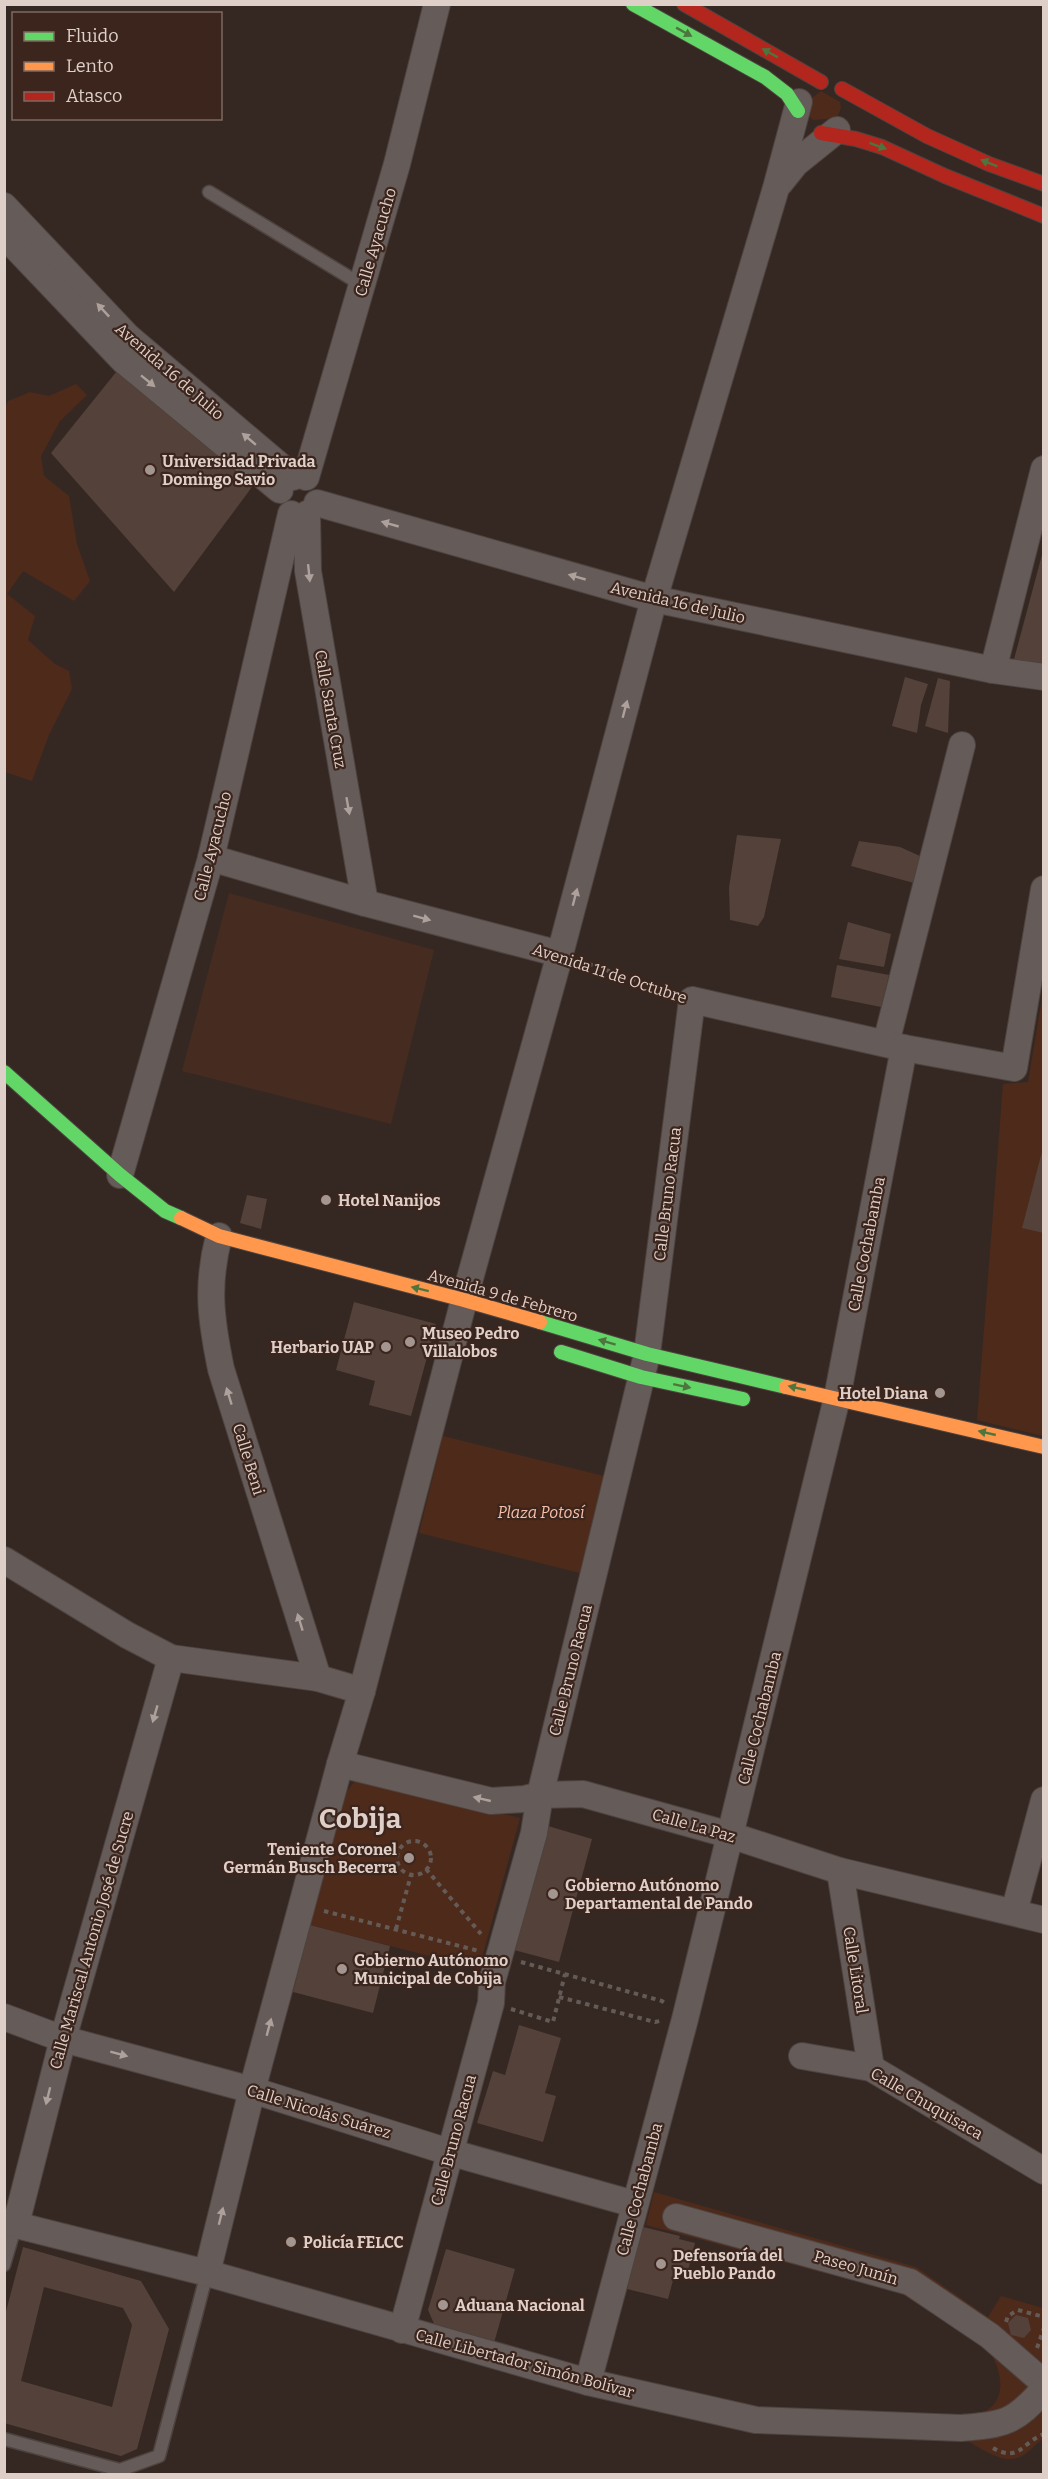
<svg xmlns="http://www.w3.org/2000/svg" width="1048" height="2479" viewBox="0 0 1048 2479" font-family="Bitter,serif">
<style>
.built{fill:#462b20}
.green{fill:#4e2a1a}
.building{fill:#53413a;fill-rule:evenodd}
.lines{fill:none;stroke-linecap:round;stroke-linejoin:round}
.lane-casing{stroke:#4e433f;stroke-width:15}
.street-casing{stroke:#4e433f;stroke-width:28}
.fast-casing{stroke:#4e433f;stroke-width:16}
.slow-casing{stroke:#4e433f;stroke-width:16}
.jam-casing{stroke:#4e433f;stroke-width:16}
.path{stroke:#645b57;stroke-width:4;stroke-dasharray:4.5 4.5;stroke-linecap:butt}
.lane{stroke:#655b58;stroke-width:12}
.street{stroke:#655b58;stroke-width:26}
.fast{stroke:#63d668;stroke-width:14}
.slow{stroke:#ff974d;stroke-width:14}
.jam{stroke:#b3261e;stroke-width:14}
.oneway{fill:#4e753e}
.oneway2{fill:#aea19c}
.poi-dot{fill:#a3958f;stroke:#3c251c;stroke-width:2}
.labels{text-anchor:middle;stroke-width:4.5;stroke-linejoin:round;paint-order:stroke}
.street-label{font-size:16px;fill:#decfc9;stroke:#3c251c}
.poi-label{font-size:16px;font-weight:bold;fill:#decfc9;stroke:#3c251c;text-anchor:start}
.park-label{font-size:16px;font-style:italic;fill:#f8bfa8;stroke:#3c251c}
.town-label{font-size:28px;font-weight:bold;fill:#decfc9;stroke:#3c251c}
</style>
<rect width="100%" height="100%" fill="#352823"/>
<path class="built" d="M 229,893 L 434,950 L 391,1124 L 182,1071 Z"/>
<g class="green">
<path d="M 821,91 L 840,102 L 841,108 L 837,118 L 813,120 L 809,116 L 809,100 Z"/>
<path d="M 76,384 L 87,395 L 60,421 L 41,456 L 44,476 L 69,496 L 77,544 L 90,581 L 74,601 L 23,571 L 7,594 L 35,616 L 28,640 L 55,664 L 69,671 L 72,689 L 49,735 L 32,781 L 5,772 L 5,408 L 8,401 L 30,392 L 49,396 Z"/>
<path d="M 1043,993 L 1043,1436 L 977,1420 L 1003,1084 L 1028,1082 Z"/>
<path d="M 443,1436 L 608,1477 L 584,1574 L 419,1533 Z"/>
<path d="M 364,1780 L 520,1818 L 479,1969 L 310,1925 L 347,1791 L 355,1781 Z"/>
<path d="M 654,2192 L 916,2267 L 988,2317 L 1001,2296 L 1043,2308 L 1043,2439 C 1035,2444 1029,2453 1020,2457 C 1002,2465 981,2448 966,2440 L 963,2436 L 962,2413 C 971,2413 983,2414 990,2408 C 1008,2394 999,2365 989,2350 L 902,2294 L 646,2225 Z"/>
</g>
<g class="building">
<path d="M 121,366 L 252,487 L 174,592 L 51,453 Z"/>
<path d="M 1043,551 L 1044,551 L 1044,668 L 1013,663 Z"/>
<path d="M 905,677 L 928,684 L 921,705 L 917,733 L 892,726 Z"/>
<path d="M 938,678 L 950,681 L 948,733 L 925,726 Z"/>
<path d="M 737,835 L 781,839 L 764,917 L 758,926 L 730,920 L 729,888 Z"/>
<path d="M 859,841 L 900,847 L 920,856 L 914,883 L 851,866 Z"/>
<path d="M 848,922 L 891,934 L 884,967 L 839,959 Z"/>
<path d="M 837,965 L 889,975 L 881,1007 L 831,997 Z"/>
<path d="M 1043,1148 L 1044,1149 L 1044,1233 L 1022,1228 Z"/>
<path d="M 247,1195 L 267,1199 L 261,1229 L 240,1223 Z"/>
<path d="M 354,1302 L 436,1324 L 411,1416 L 369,1405 L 375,1381 L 336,1370 Z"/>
<path d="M 548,1826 L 592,1839 L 559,1962 L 514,1950 Z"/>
<path d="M 310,1925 L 390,1946 L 373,2013 L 293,1992 Z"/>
<path d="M 519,2025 L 561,2038 L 545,2093 L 556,2096 L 543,2142 L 477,2123 L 493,2071 L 505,2075 Z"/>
<path d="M 639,2226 L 680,2236 L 679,2239 L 695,2243 L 688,2271 L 676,2269 L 668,2299 L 627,2289 Z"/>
<path d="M 23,2247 L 141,2281 L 169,2329 L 137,2449 L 121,2456 L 4,2423 L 4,2319 ZM 44,2287 L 123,2308 L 132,2325 L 112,2407 L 21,2381 Z"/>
<path d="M 446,2249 L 515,2269 L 494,2343 L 435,2326 L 428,2310 Z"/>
<path d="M 1016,2315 L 1028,2318 L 1031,2330 L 1024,2338 L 1011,2335 L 1008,2323 Z"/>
</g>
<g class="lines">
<defs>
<g id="lane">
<path d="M 209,192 L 362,285"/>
<path d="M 4,2265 L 16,2224"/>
<path d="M 4,2439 L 120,2470 L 159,2456 L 207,2273"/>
</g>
<g id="street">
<path d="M 780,183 L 796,163 L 837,130"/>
<path d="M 4,206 L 128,337 L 293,477"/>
<path d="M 4,235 L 124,361 L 280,490"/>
<path d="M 306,477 L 397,164 L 437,4"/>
<path d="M 317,503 L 654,599 L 993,670 L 1044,677"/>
<path d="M 307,514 L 308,571 L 365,903"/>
<path d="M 993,670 L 1044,469"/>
<path d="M 211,858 L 365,903 L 560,954"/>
<path d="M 886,1043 L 962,745"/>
<path d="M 120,1175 L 211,858 L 291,514"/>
<path d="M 219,1236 C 206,1286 211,1320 221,1369 L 318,1678"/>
<path d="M 4,1560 L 127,1635 L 171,1658 L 318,1678 L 362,1691"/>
<path d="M 340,1764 L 491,1801 L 524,1799 L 540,1795 L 583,1794 L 730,1835 L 840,1871 L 1044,1920"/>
<path d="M 840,1871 L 871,2068"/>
<path d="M 1014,1912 L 1044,1800"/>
<path d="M 4,2017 L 63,2039 L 252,2090 L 449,2152 L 634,2204"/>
<path d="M 802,2056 L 871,2068 L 1044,2171"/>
<path d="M 676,2217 L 910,2282 L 990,2336 L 1044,2383"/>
<path d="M 4,2222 L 207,2273 L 588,2382 L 756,2420 L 961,2428 C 1005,2425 1015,2422 1044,2389"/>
<path d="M 16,2224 L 63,2039 L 171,1658"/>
<path d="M 207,2273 L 252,2090 L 340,1764 L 362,1691 L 464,1300 L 560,954 L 654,599 L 776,188 L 799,102"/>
<path d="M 402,2330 L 491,2003 L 492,1982 L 534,1833 L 540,1795 L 647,1354 L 692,1000 L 904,1048 L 1014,1068 L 1044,889"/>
<path d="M 588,2382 L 685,2019 L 837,1398 L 904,1048"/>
</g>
<g id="fast">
<path d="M 633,4 L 765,77 L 787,94 L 798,111"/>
<path d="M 4,1072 L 120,1175 L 165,1211 L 181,1218"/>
<path d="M 540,1322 L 647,1354 L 786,1387"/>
<path d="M 561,1352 L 641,1377 L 743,1399"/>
</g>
<g id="slow">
<path d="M 181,1218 L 219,1236 L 464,1300 L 540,1322"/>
<path d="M 786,1387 L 1044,1447"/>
</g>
<g id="jam">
<path d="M 684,4 L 821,82"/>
<path d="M 842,89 L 927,136 L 989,164 L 1044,184"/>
<path d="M 821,133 L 856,139 L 882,147 L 945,176 L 1044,216"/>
</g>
</defs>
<use href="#lane" class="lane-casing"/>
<use href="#street" class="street-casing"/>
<use href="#fast" class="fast-casing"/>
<use href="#slow" class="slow-casing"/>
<use href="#jam" class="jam-casing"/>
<g class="path">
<path d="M 580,961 L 673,993"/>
<circle cx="414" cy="1858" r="17"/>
<path d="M 426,1869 L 481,1934"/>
<path d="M 324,1911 L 479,1951"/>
<path d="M 396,1929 L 411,1875"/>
<path d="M 521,1962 L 662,2001 L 666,2004"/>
<path d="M 559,1997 L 655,2022 L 660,2021"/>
<path d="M 511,2009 L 553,2022 L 565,1974"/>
<path d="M 1006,2322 L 1008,2316 L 1018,2310 L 1044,2317"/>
<path d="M 1037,2348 L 1044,2328"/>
<path d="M 993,2448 C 1020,2463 1022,2442 1044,2434"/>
</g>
<use href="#lane" class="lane"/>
<use href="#street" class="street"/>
<use href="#fast" class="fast"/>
<use href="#slow" class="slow"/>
<use href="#jam" class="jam"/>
</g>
<defs><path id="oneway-solid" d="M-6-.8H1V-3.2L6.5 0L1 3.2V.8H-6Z" transform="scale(1.5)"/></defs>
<g class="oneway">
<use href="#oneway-solid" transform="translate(684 32) rotate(29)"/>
<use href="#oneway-solid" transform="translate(770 53) rotate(-151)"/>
<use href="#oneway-solid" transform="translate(878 146) rotate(20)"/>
<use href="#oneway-solid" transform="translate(989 163) rotate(-158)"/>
<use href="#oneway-solid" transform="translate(420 1289) rotate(-166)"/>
<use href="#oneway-solid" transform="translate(607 1342) rotate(-163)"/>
<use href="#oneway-solid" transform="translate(682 1386) rotate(12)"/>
<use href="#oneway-solid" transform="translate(797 1388) rotate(-167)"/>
<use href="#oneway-solid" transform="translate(987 1433) rotate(-167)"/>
</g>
<g class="oneway2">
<use href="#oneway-solid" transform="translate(103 310) rotate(-133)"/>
<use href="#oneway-solid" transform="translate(148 381) rotate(39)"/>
<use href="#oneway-solid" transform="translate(249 439) rotate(-140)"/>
<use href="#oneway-solid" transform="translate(390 524) rotate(-164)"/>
<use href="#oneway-solid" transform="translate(309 573) rotate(84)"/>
<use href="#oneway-solid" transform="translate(577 577) rotate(-164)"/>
<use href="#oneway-solid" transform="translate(625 709) rotate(-75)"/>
<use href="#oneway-solid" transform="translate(348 806) rotate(80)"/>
<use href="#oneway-solid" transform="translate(575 897) rotate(-75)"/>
<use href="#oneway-solid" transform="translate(422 918) rotate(15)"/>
<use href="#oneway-solid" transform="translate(229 1396) rotate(-107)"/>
<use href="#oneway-solid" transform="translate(300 1622) rotate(-107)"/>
<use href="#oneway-solid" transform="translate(155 1714) rotate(106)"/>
<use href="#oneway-solid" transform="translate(482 1799) rotate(-167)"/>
<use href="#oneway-solid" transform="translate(269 2027) rotate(-75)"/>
<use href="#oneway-solid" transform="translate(119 2054) rotate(15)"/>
<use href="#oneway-solid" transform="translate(48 2096) rotate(104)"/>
<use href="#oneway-solid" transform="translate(221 2216) rotate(-76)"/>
</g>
<g class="poi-dot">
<circle cx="150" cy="470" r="6"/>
<circle cx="326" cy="1200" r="6"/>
<circle cx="410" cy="1342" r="6"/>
<circle cx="386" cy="1347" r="6"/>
<circle cx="940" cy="1393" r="6"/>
<circle cx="409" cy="1858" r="6"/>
<circle cx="553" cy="1894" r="6"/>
<circle cx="342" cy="1969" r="6"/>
<circle cx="291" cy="2242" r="6"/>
<circle cx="661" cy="2264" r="6"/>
<circle cx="443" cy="2305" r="6"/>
</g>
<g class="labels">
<g class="street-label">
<text transform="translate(375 242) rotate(-74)" y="6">Calle Ayacucho</text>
<text transform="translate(170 371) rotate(41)" y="6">Avenida 16 de Julio</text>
<text transform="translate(678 602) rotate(13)" y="6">Avenida 16 de Julio</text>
<text transform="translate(331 709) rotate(80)" y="6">Calle Santa Cruz</text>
<text transform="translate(212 846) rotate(-76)" y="6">Calle Ayacucho</text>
<text transform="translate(610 973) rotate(18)" y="6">Avenida 11 de Octubre</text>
<text transform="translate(667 1194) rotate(-83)" y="6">Calle Bruno Racua</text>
<text transform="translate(866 1244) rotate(-79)" y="6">Calle Cochabamba</text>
<text transform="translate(503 1295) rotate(16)" y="6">Avenida 9 de Febrero</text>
<text transform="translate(249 1459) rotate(73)" y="6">Calle Beni</text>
<text transform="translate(570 1670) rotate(-76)" y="6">Calle Bruno Racua</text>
<text transform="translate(759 1718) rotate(-76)" y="6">Calle Cochabamba</text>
<text transform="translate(694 1825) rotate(16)" y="6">Calle La Paz</text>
<text transform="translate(91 1940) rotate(-74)" y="6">Calle Mariscal Antonio José de Sucre</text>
<text transform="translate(856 1970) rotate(81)" y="6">Calle Litoral</text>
<text transform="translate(927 2103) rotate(30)" y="6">Calle Chuquisaca</text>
<text transform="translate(319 2111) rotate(17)" y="6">Calle Nicolás Suárez</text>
<text transform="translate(453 2140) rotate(-75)" y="6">Calle Bruno Racua</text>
<text transform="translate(639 2189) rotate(-75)" y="6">Calle Cochabamba</text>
<text transform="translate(856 2267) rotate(16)" y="6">Paseo Junín</text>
<text transform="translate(525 2363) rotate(15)" y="6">Calle Libertador Simón Bolívar</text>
</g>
<g class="poi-label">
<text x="162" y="467">Universidad Privada<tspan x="162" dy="18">Domingo Savio</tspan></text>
<text x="338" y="1206">Hotel Nanijos</text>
<text x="422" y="1339">Museo Pedro<tspan x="422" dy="18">Villalobos</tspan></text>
<text x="374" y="1353" text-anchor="end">Herbario UAP</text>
<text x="928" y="1399" text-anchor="end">Hotel Diana</text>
<text x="397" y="1855" text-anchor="end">Teniente Coronel<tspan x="397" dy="18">Germán Busch Becerra</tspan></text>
<text x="565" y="1891">Gobierno Autónomo<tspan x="565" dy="18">Departamental de Pando</tspan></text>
<text x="354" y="1966">Gobierno Autónomo<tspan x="354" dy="18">Municipal de Cobija</tspan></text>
<text x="303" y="2248">Policía FELCC</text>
<text x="673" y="2261">Defensoría del<tspan x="673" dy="18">Pueblo Pando</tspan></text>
<text x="455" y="2311">Aduana Nacional</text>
</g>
<g class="park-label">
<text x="541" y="1518">Plaza Potosí</text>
</g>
<g class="town-label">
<text x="360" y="1828">Cobija</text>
</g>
</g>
<rect width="1048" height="2479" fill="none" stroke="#decfc9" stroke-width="12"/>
<rect x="12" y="12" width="210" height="108" fill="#3c251c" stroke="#7d6961" stroke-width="1.5"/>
<rect x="24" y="32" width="30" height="9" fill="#63d668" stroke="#7d6961" stroke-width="1.5"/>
<text x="66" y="42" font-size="18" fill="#decfc9">Fluido</text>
<rect x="24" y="62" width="30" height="9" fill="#ff974d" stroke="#7d6961" stroke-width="1.5"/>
<text x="66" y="72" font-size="18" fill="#decfc9">Lento</text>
<rect x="24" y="92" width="30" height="9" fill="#b3261e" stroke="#7d6961" stroke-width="1.5"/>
<text x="66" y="102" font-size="18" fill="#decfc9">Atasco</text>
</svg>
